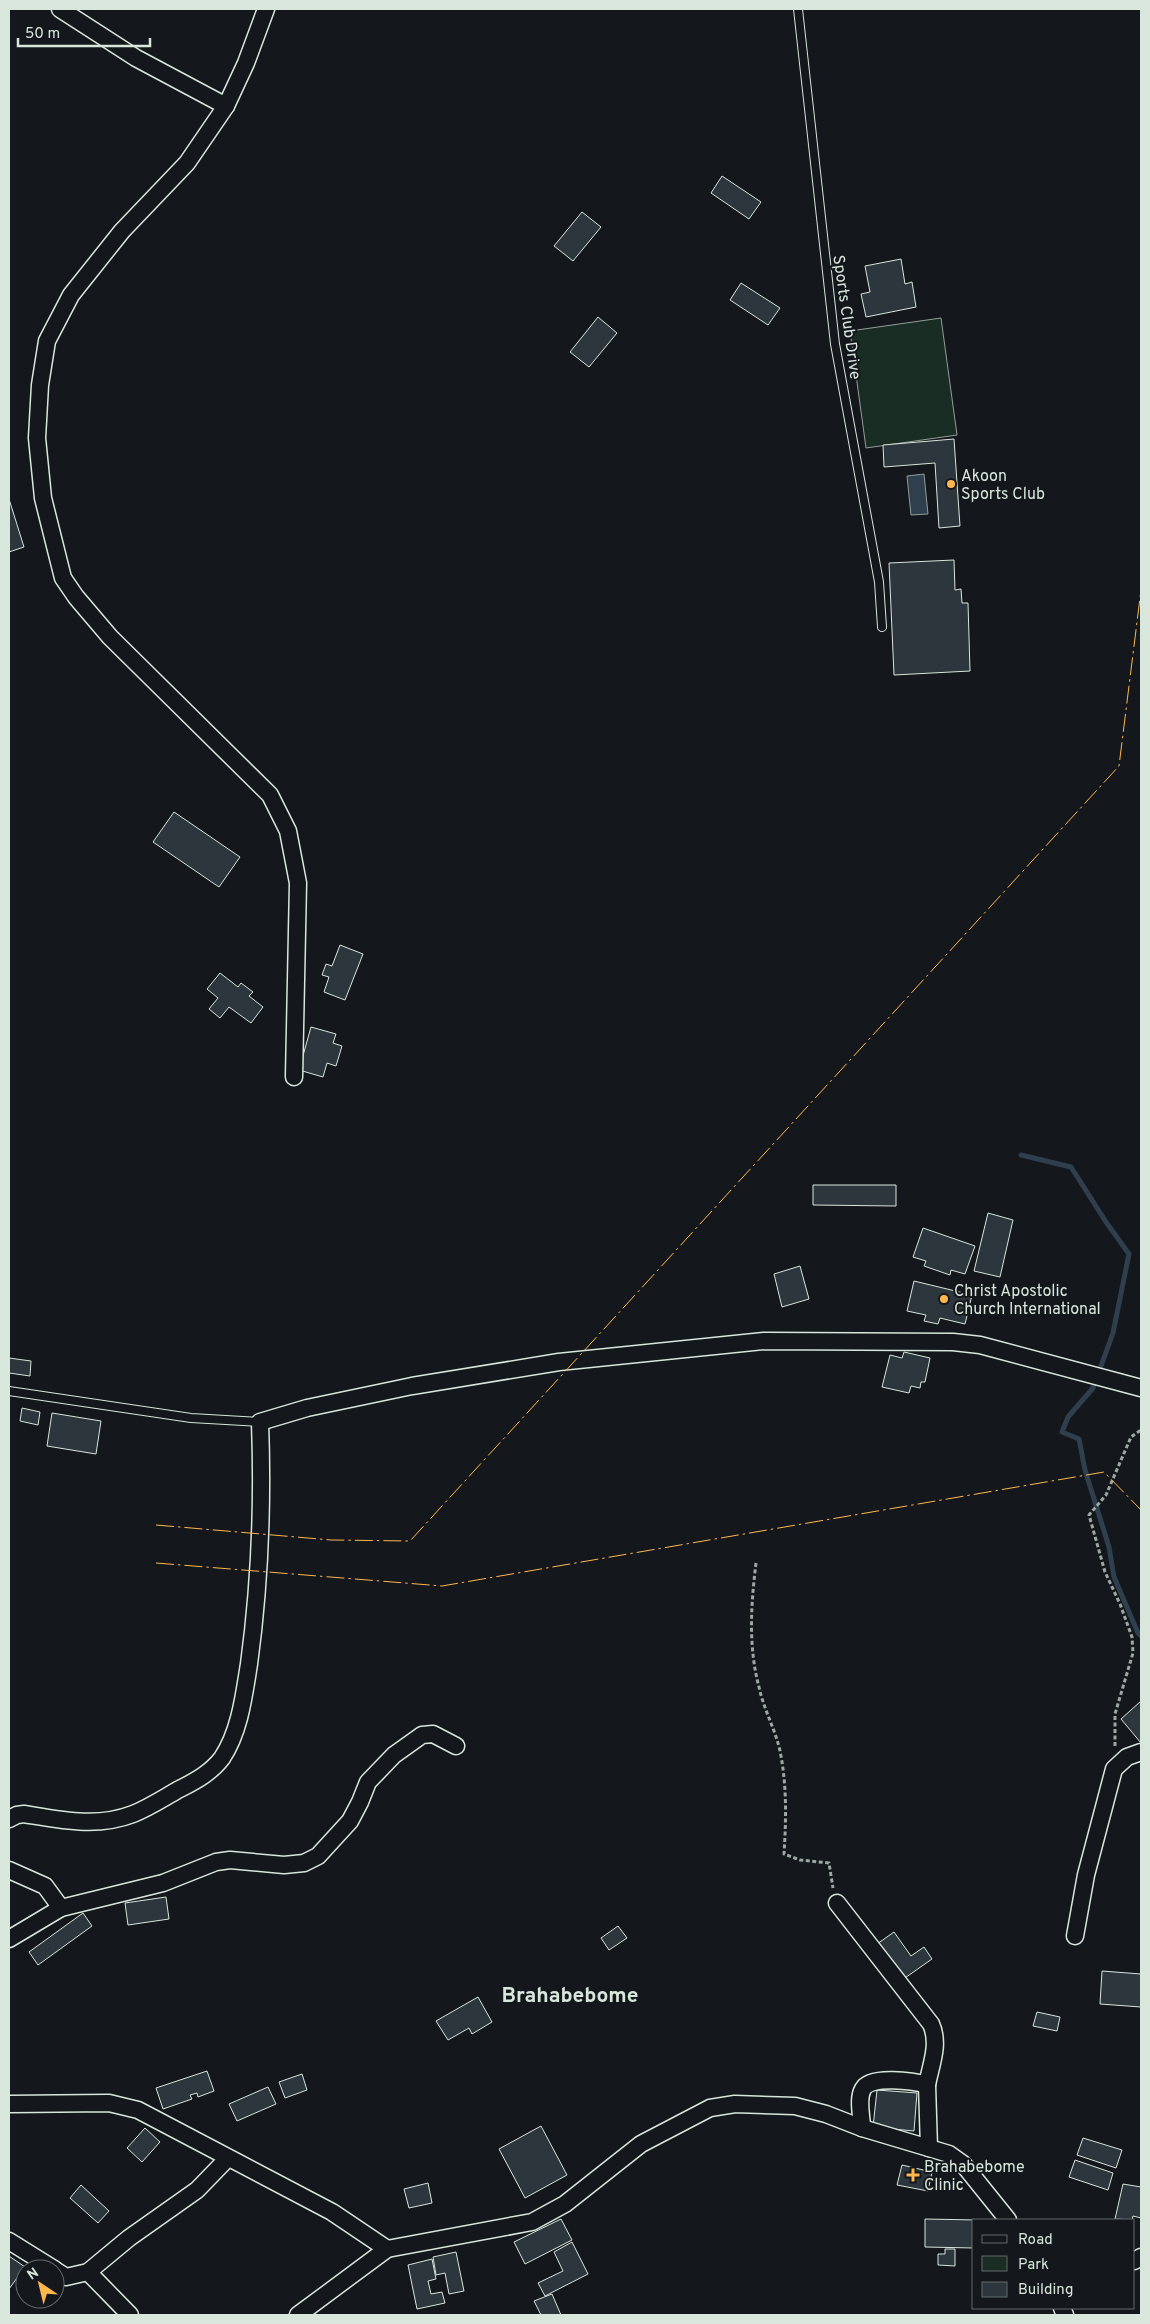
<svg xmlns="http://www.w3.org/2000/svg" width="1150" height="2324" viewBox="0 0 1150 2324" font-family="Overpass,sans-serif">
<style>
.green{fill:#1a2d24;stroke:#939e99}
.water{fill:#2f3f4d;stroke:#939e99}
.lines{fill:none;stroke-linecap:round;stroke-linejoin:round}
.stream{stroke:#2f3f4d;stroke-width:5}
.building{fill:#2c363c;stroke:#d8e6dc}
.lane-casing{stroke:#d8e6dc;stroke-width:10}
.street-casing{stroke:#d8e6dc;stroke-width:19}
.path{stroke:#9da8a2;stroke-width:3;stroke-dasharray:4 2.5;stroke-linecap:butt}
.lane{stroke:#14181c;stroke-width:8}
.street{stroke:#14181c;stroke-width:16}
.power{stroke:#ffb74d;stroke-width:1;stroke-dasharray:18 4 2.5 4;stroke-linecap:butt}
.poi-dot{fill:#ffb74d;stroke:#14181c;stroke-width:2}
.labels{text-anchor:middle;stroke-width:4;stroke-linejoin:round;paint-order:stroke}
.street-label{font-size:16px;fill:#d8e6dc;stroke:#14181c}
.poi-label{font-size:16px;fill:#d8e6dc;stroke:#14181c;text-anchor:start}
.district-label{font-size:21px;font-weight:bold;fill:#d8e6dc;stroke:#14181c}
</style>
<rect width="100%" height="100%" fill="#14181c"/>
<path class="green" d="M 941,318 L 957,435 L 866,448 L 850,331 Z"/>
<path class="water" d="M 924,474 L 928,514 L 911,515 L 907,476 Z"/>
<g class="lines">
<path class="stream" d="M 1021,1155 L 1071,1167 L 1106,1222 L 1129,1254 L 1113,1333 L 1093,1388 L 1068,1417 L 1062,1432 L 1079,1439 L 1085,1470 L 1109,1547 L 1114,1577 L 1138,1633 L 1141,1636"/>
</g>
<g class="building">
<path d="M 722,176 L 761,202 L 749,219 L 711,193 Z"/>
<path d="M 582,212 L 601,227 L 573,261 L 554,246 Z"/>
<path d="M 901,259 L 905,284 L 912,282 L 916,307 L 866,317 L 861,294 L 870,292 L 865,266 Z"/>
<path d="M 741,283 L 780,308 L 768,325 L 730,300 Z"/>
<path d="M 598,317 L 617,333 L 589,367 L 570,352 Z"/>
<path d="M 954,439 L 960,526 L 939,528 L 935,463 L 884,467 L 883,445 Z"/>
<path d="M 9,499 L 24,547 L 9,552 Z"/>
<path d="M 954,560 L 955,590 L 961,589 L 962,603 L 968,603 L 970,671 L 894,675 L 889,563 Z"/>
<path d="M 174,812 L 240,857 L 219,887 L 153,842 Z"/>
<path d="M 340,945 L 363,954 L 345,1000 L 324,992 L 329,977 L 322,975 L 326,964 L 332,966 Z"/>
<path d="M 220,973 L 238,987 L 241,983 L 253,992 L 249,996 L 263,1007 L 251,1023 L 229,1007 L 220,1018 L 209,1009 L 218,998 L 207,989 Z"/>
<path d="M 311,1027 L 336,1034 L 333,1043 L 342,1046 L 336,1066 L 327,1063 L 323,1077 L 299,1070 Z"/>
<path d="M 813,1185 L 896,1185 L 896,1206 L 813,1205 Z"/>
<path d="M 988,1213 L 1013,1220 L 1000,1277 L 974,1271 Z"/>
<path d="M 923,1228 L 975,1246 L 965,1274 L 951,1270 L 950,1275 L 924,1266 L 926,1261 L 913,1257 Z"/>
<path d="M 800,1266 L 809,1299 L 782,1307 L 774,1274 Z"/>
<path d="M 914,1281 L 972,1295 L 965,1324 L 940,1318 L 938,1324 L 924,1321 L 926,1315 L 907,1311 Z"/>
<path d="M 904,1352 L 930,1358 L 925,1382 L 921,1382 L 920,1388 L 911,1386 L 909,1393 L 882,1387 L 890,1355 L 902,1358 Z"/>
<path d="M 9,1358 L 31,1361 L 30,1376 L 9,1373 Z"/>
<path d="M 22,1408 L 40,1412 L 38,1425 L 20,1421 Z"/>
<path d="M 52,1413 L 101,1421 L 96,1454 L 47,1446 Z"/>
<path d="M 1141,1701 L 1141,1743 L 1121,1719 Z"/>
<path d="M 166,1897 L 169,1919 L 128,1925 L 125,1903 Z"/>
<path d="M 83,1913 L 92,1926 L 38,1965 L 29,1952 Z"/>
<path d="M 618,1926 L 627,1938 L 609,1950 L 601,1938 Z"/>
<path d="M 894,1932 L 911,1956 L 924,1947 L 932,1959 L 902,1980 L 877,1944 Z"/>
<path d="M 1102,1971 L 1141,1974 L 1141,2007 L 1100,2004 Z"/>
<path d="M 478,1997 L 492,2022 L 472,2034 L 469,2028 L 448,2040 L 436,2021 Z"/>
<path d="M 1037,2012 L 1060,2017 L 1057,2031 L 1033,2026 Z"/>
<path d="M 207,2071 L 214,2091 L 198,2097 L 197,2093 L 190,2095 L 192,2099 L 163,2109 L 156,2088 Z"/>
<path d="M 302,2074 L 307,2090 L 285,2098 L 279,2082 Z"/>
<path d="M 268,2087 L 276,2104 L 237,2121 L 229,2104 Z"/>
<path d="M 877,2090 L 917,2093 L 914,2131 L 873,2127 Z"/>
<path d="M 541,2126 L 567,2175 L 525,2198 L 499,2149 Z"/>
<path d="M 145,2128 L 160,2142 L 142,2162 L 127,2148 Z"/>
<path d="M 1083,2138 L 1122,2150 L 1116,2168 L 1077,2155 Z"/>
<path d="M 1075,2160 L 1113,2173 L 1108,2190 L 1069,2177 Z"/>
<path d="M 902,2165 L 932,2172 L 928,2191 L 897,2185 Z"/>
<path d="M 428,2183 L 432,2203 L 409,2208 L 404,2189 Z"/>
<path d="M 1123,2184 L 1141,2187 L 1141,2218 L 1133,2216 L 1132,2220 L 1115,2219 Z"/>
<path d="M 81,2185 L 109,2211 L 98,2223 L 70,2198 Z"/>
<path d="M 561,2219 L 572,2240 L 525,2264 L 514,2242 Z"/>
<path d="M 925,2219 L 977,2220 L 974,2220 L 974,2248 L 925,2247 Z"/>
<path d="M 572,2242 L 588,2274 L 545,2296 L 538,2283 L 563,2271 L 554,2252 Z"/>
<path d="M 945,2249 L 955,2249 L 955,2266 L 938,2265 L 938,2254 L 945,2254 Z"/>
<path d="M 456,2252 L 464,2291 L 449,2294 L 445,2273 L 436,2275 L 433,2257 Z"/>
<path d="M 9,2256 L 25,2267 L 9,2289 Z"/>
<path d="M 432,2259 L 436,2279 L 428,2281 L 431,2294 L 442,2292 L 445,2303 L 417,2309 L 408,2265 Z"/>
<path d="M 552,2294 L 561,2315 L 541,2315 L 534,2301 Z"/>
</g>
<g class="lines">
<defs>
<g id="lane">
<path d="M 798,9 L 835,344 L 879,582 L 882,627"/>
<path d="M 9,1391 L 191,1418 L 260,1422"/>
</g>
<g id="street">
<path d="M 60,9 L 136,58 L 226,106"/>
<path d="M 266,9 L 246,63 L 226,106 L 187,163 L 122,231 L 71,295 L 47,341 L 40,385 L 37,438 L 43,498 L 63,578 L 76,597 L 110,637 L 270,795 L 288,831 L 298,883 L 294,1077"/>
<path d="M 9,1819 L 17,1815 L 24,1814 C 61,1820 97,1828 133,1814 C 148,1808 162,1799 176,1791 C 193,1782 210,1774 222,1758 C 240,1731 244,1695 249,1664 C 260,1583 263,1503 260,1422 L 307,1408 L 412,1386 L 559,1362 L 764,1341 L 953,1342 L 980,1345 L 1141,1388"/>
<path d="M 9,1870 L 45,1886 L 61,1908"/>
<path d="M 837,1903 L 931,2024 C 940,2044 931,2064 927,2085"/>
<path d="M 1075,1936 L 1086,1875 L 1114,1769 L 1127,1757 L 1141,1752"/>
<path d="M 9,1939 L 61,1908 L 163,1883 L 216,1862 L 230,1860 L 284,1865 L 304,1863 L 318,1856 L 350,1821 L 360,1802 L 368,1782 L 394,1755 L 422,1735 L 433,1734 L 456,1746"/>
<path d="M 9,2104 L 109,2103 L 138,2110 L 332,2212 L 387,2249"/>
<path d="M 862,2128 C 862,2117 857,2099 863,2089 C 870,2075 914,2081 927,2085 L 929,2148"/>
<path d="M 9,2241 L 54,2269"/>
<path d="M 1134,2261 L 1141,2257"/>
<path d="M 55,2270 L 66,2277 L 88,2272 L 129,2238 L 197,2190 L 228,2158"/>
<path d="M 88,2272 L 130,2315"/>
<path d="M 1062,2308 L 1065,2315"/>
<path d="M 298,2315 L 387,2249 L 532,2222 L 565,2204 L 641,2144 L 710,2108 L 735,2104 L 795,2106 L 826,2114 L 862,2128 L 949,2154 L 963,2164 L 1008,2220"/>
</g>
</defs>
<use href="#lane" class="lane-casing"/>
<use href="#street" class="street-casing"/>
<g class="path">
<path d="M 756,1563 C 751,1604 748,1646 759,1687 C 764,1711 777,1732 781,1756 C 787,1789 786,1822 784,1854 L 800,1860 L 829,1863 L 833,1888"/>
<path d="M 1115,1746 L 1115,1714 L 1133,1653 L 1132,1637 L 1120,1604 L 1105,1572 L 1089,1515 L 1106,1495 L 1131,1437 L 1141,1430"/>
</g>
<use href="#lane" class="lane"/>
<use href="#street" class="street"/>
<g class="power">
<path d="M 156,1525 L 331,1540 L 410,1541 L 1119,766 L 1141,590"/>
<path d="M 156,1563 L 442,1586 L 1104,1472 L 1141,1510"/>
</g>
</g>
<g class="poi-dot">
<circle cx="951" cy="484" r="5"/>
<circle cx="944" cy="1299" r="5"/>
<path d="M910.5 2167.5h5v5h5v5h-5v5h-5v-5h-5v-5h5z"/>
</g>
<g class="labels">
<g class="street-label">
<text transform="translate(848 317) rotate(82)" y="6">Sports Club Drive</text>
</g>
<g class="poi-label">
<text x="961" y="481">Akoon<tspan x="961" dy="18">Sports Club</tspan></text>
<text x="954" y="1296">Christ Apostolic<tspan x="954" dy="18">Church International</tspan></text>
<text x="924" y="2172">Brahabebome<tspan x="924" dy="18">Clinic</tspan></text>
</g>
<g class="district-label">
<text x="570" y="2002">Brahabebome</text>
</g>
</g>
<rect width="1150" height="2324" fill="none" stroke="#d8e6dc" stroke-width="20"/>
<rect x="972" y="2219" width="162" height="90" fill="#14181c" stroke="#626a69"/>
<rect x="982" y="2235" width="25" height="8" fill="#14181c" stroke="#626a69"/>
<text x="1018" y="2244" font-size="15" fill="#d8e6dc">Road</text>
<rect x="982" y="2256" width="25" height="15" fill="#1a2d24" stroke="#626a69"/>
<text x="1018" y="2269" font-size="15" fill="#d8e6dc">Park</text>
<rect x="982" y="2282" width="25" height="15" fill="#2c363c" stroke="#626a69"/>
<text x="1018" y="2294" font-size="15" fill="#d8e6dc">Building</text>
<g transform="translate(40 2284) rotate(325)"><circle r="24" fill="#14181c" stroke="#626a69"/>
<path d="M0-4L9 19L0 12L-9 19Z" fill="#ffb74d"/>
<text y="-8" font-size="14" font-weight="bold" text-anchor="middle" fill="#d8e6dc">N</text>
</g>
<path d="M18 38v8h132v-8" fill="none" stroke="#d8e6dc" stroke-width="2.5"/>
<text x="25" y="38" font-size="15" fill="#d8e6dc" stroke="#14181c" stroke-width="4" paint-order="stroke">50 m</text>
</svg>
